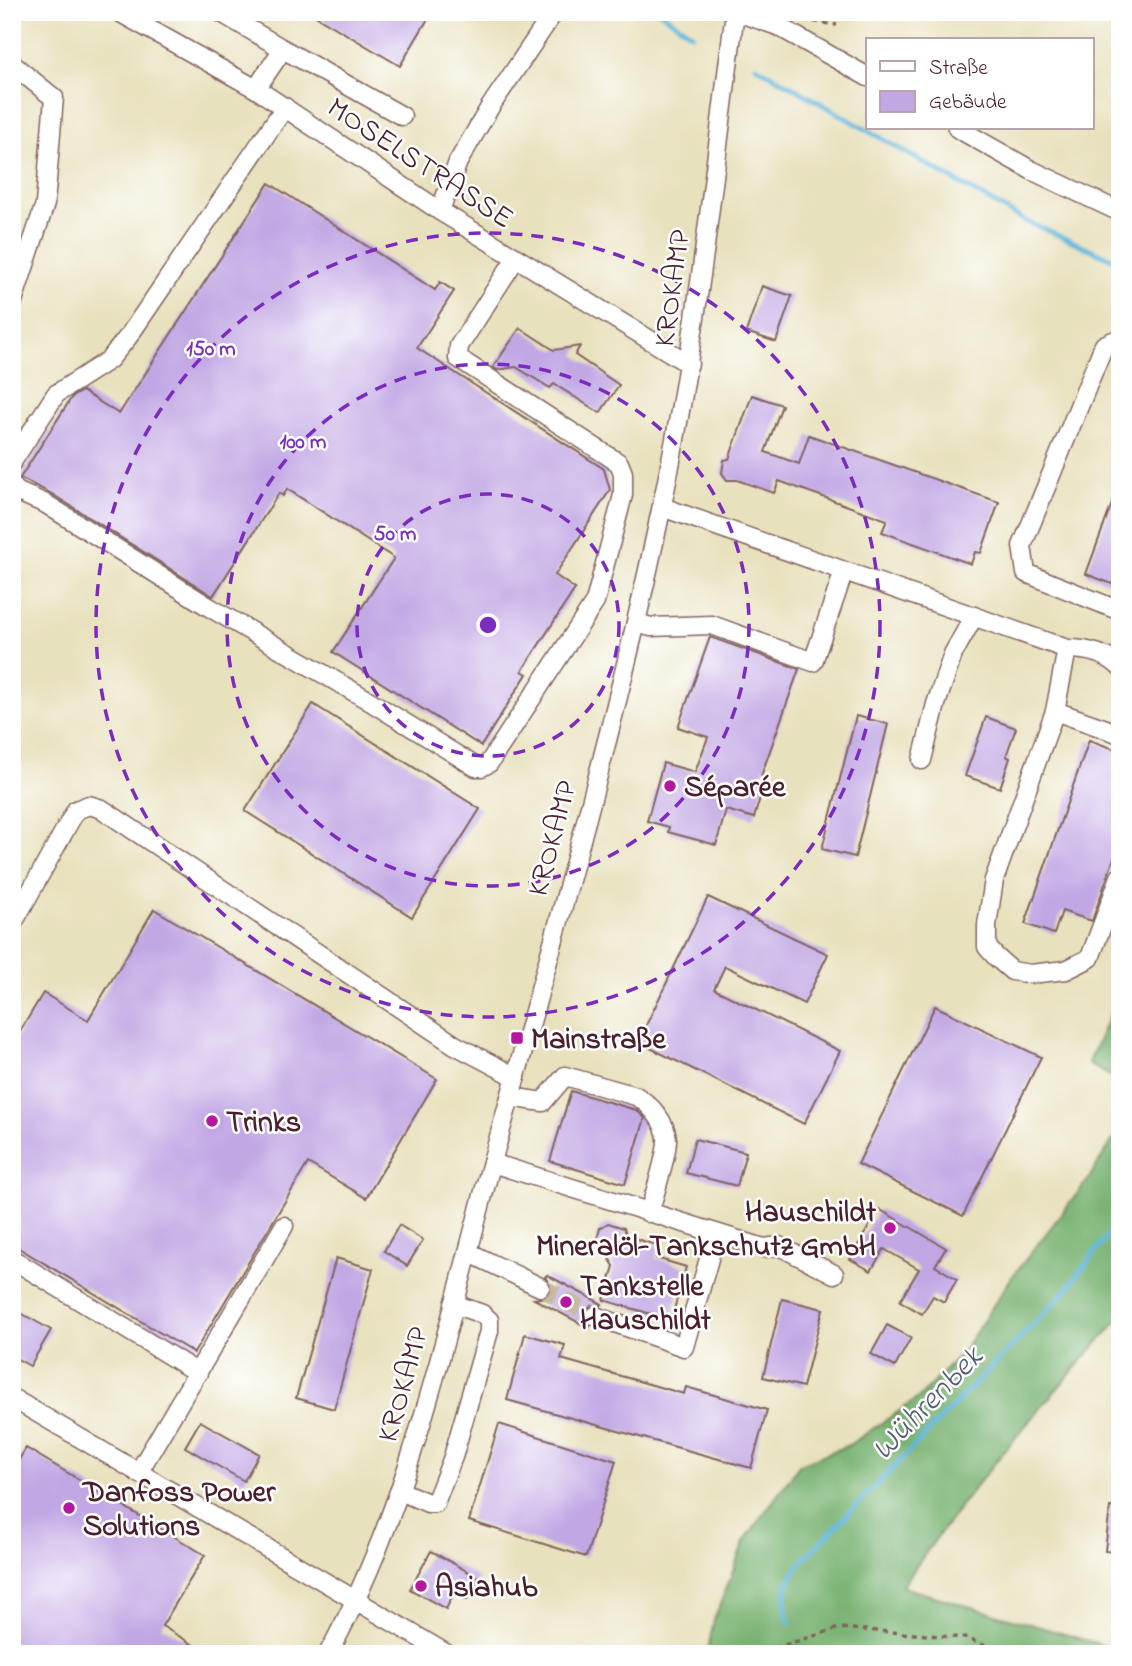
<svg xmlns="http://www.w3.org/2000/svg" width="1132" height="1666" viewBox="0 0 1132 1666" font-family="'Indie Flower',sans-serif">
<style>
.forest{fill:#7ab473;stroke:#626a4f;stroke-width:2}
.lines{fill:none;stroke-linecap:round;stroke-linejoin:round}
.stream{stroke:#5cb4d9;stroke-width:5}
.building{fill:#c1a7e4}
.minor-tunnel{stroke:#c8baa0;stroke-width:18;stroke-dasharray:18 9;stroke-linecap:butt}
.minor-casing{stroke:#81635e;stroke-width:21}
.path{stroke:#81635e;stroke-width:3.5;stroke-dasharray:5 5;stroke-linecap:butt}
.minor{stroke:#fff;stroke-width:18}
.ring{fill:none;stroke:#7b2cbf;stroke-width:3.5;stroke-dasharray:12 9}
.poi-dot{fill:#b5179e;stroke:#fff;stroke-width:2.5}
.labels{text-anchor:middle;stroke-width:5;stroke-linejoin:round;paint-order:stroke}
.street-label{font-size:30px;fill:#4a1f2b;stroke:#fff}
.poi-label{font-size:30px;font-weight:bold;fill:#4a1f2b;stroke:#fff;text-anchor:start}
.water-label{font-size:32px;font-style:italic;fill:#515b71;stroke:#fff}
.centre{fill:#7b2cbf;stroke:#fff;stroke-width:3.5}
.ring-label{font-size:21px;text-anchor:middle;font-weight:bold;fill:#7b2cbf;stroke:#fff;stroke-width:5;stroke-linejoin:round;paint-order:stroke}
</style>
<rect width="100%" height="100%" fill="#fff"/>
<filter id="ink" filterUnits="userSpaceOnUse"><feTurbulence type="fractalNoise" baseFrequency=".0143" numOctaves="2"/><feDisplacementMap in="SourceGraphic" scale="14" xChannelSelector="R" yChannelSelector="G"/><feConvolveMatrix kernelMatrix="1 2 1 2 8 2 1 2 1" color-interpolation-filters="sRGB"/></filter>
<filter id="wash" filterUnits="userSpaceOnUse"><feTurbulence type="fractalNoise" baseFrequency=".00686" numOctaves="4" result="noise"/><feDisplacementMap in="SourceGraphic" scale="28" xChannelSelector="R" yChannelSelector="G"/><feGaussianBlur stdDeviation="1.57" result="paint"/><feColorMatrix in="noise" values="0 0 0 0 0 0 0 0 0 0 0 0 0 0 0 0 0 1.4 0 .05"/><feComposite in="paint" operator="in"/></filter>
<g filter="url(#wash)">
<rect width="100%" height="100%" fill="#e8e1bd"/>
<g class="forest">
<path d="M 1120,991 L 1120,1081 L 1088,1064 Z"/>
<path d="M 1120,1129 L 1120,1318 C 1043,1403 966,1492 902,1587 L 1120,1650 L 1120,1654 L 707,1654 L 714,1620 L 745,1540 L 800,1464 L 849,1445 L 920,1397 L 964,1350 L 1012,1277 L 1088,1180 Z"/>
</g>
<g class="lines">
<g class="stream">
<path d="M 660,12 L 692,34"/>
<path d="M 756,66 L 1025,221 L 1120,262"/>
<path d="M 789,1622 C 781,1595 786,1582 803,1560 L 1063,1294 L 1120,1219"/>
</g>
</g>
<g id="blocks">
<g class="building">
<path d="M 309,12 L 432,12 L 400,66 Z"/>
<path d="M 269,183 L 435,290 L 440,282 L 454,291 L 417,348 L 604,469 L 610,490 L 555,575 L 575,589 L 522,671 L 527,674 L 481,746 L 333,652 L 394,558 L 287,489 L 283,496 L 279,493 L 213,596 L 52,494 L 20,478 L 72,397 L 82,391 L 119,414 Z"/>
<path d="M 762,286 L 792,296 L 776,342 L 746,332 Z"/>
<path d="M 520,328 L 554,350 L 580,346 L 575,355 L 619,385 L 600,413 L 554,384 L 550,388 L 516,367 L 497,370 L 493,367 Z"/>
<path d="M 752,395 L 782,405 L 765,452 L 799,464 L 809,435 L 999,502 L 981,553 L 975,552 L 971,564 L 882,532 L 887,520 L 779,481 L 774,493 L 737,480 L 727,480 L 722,473 L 724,460 L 729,459 Z"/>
<path d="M 1118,487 L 1120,487 L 1120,587 L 1086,574 Z"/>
<path d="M 710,637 L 799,669 L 761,776 L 766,777 L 754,818 L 726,810 L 716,845 L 668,832 L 669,827 L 647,821 L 663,763 L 695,772 L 708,737 L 678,727 Z"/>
<path d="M 313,704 L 480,809 L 412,917 L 245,811 Z"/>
<path d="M 856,716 L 888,724 L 855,857 L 822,849 Z"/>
<path d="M 986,717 L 1016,728 L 1006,756 L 1010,758 L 1000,788 L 965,776 Z"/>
<path d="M 1089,740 L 1120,751 L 1120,841 L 1092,921 L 1062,911 L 1054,934 L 1025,924 Z"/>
<path d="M 708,897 L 828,954 L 804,1004 L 725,966 L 714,989 L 840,1051 L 804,1124 L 638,1042 Z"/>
<path d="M 154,909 L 437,1079 L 366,1198 L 308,1163 L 194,1353 L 12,1244 L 12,1045 L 43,993 L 88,1020 Z"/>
<path d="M 935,1006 L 1041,1057 L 963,1216 L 858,1164 Z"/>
<path d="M 571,1091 L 636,1110 L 645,1118 L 625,1184 L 550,1161 Z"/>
<path d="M 695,1139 L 746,1152 L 737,1186 L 686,1173 Z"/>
<path d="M 879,1209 L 946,1248 L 935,1266 L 957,1279 L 944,1302 L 933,1296 L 922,1314 L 900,1301 L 919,1269 L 884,1249 L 871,1271 L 850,1259 Z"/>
<path d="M 608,1223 L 624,1228 L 627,1236 L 659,1246 L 656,1258 L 686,1267 L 671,1320 L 604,1300 L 614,1266 L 597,1239 L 600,1228 Z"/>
<path d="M 399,1225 L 423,1240 L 407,1266 L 384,1251 Z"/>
<path d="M 336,1258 L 373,1269 L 334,1409 L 296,1398 Z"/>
<path d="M 547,1275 L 602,1304 L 601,1306 L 592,1305 L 585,1312 L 584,1319 L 590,1326 L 589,1328 L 534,1299 L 546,1297 L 550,1293 L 551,1286 L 545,1277 Z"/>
<path d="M 782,1299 L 823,1309 L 803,1387 L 763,1377 Z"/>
<path d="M 12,1308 L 51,1330 L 30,1366 L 12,1356 Z"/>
<path d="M 887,1325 L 911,1338 L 895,1367 L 871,1354 Z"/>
<path d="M 525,1334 L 565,1345 L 561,1359 L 684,1394 L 686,1387 L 767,1410 L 751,1468 L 507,1400 Z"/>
<path d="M 200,1421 L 259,1454 L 244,1481 L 185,1447 Z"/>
<path d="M 499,1424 L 616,1461 L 586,1557 L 469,1521 Z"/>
<path d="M 26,1448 L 205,1555 L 162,1626 L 192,1644 L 187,1654 L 12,1654 L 12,1471 Z"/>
<path d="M 1110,1507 L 1120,1508 L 1120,1553 L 1105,1551 Z"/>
<path d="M 431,1551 L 479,1578 L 467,1600 L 454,1593 L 446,1609 L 410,1589 Z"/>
</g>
</g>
</g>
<g filter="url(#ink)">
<use href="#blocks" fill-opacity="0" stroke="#81635e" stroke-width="2"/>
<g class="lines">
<path class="minor-tunnel" d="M 540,1287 L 595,1316"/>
<defs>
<g id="minor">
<path d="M 119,12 L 258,90 L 440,211 L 689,364"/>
<path d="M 220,12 L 283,49"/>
<path d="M 737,12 L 778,26 L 868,77"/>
<path d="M 12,64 L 54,98 L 45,204 L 12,304"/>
<path d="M 258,90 L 262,80 L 283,49 L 402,116"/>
<path d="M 957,128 L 1031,170 L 1120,212"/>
<path d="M 440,211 L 458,162 L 490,107 L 554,12"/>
<path d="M 1120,338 L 1104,345 L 1022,546 L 1026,573 L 1120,611"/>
<path d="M 12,462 L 56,394 L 109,360 L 128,337 L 285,107"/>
<path d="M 12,486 L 18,492 L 46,504 L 209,607 L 368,700 L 476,767 L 482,767 L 489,763 L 595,602 L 623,495 L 623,473 L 619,463 L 458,358 L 459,346 L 516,258"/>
<path d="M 662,507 L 1067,649 C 1087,649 1106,653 1120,667"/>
<path d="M 636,623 L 651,627 L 712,625 L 813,662 L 844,571"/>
<path d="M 1067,649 L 1055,711 L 994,880 L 987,925 L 987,947 L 996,957 L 1012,971 L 1030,974 L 1066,970 L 1090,958 L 1120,877"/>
<path d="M 1055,711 L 1120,734"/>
<path d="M 922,760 L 936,704 L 953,654 L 974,616"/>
<path d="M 12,925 L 76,810 L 89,805 L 102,809 L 455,1045 L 516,1077"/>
<path d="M 510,1097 L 543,1102 L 565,1076 L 636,1096 C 650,1104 666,1122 667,1139 C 668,1153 654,1196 649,1213"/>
<path d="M 492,1163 L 764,1248 L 779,1246 L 834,1274"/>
<path d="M 468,1252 L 540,1287"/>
<path d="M 12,1259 L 198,1373"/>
<path d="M 595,1316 L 684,1347 L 716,1234"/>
<path d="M 12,1398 L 447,1654"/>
<path d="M 138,1473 L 284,1226"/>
<path d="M 400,1491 L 428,1503 L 435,1503 L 453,1457 L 489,1331 L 489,1320 L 482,1314 L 454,1304"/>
<path d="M 328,1654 C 412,1502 446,1328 492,1162 C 552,946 615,729 661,510 C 696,346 713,178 735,12"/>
</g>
</defs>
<use href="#minor" class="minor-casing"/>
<g class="path">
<path d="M 804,20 L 837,25"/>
<path d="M 756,1654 L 839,1628 L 965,1638 L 1007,1654"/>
</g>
<use href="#minor" class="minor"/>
</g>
</g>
<g class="ring">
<circle cx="488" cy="625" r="131"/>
<circle cx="488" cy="625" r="261"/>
<circle cx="488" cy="625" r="392"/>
</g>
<g class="poi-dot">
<circle cx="670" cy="786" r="7"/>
<rect x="510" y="1031" width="14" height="14" rx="3.5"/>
<circle cx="212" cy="1121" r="7"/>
<circle cx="890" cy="1228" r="7"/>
<circle cx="566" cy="1302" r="7"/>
<circle cx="69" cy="1508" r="7"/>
<circle cx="421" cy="1586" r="7"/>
</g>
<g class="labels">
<g class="street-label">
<text transform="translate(421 162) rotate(33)" y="10">MOSELSTRASSE</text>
<text transform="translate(671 288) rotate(-82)" y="10">KROKAMP</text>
<text transform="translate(551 838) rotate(-75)" y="10">KROKAMP</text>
<text transform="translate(402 1384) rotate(-74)" y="10">KROKAMP</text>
</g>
<g class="poi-label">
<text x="684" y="796">Séparée</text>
<text x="531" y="1048">Mainstraße</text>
<text x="226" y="1131">Trinks</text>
<text x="876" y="1221" text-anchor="end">Hauschildt<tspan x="876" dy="34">Mineralöl-Tankschutz GmbH</tspan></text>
<text x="580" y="1295">Tankstelle<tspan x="580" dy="34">Hauschildt</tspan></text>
<text x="83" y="1501">Danfoss Power<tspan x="83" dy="34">Solutions</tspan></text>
<text x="435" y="1596">Asiahub</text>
</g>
<g class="water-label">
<text transform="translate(926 1402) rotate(-46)" y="11">Wührenbek</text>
</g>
</g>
<circle cx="488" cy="625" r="10" class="centre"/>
<g class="ring-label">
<text x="211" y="355">150 m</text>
<text x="303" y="448">100 m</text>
<text x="395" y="540">50 m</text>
</g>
<rect width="1132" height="1666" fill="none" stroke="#fff" stroke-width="42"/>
<rect x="866" y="38" width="228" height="91" fill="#ffffff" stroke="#b7a5aa" stroke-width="2"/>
<rect x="880" y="61" width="35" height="10" fill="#ffffff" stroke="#b7a5aa" stroke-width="2"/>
<text x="929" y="74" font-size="21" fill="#4a1f2b">Straße</text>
<rect x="880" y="91" width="35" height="21" fill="#c1a7e4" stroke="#b7a5aa" stroke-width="2"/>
<text x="929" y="108" font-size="21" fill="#4a1f2b">Gebäude</text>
</svg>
